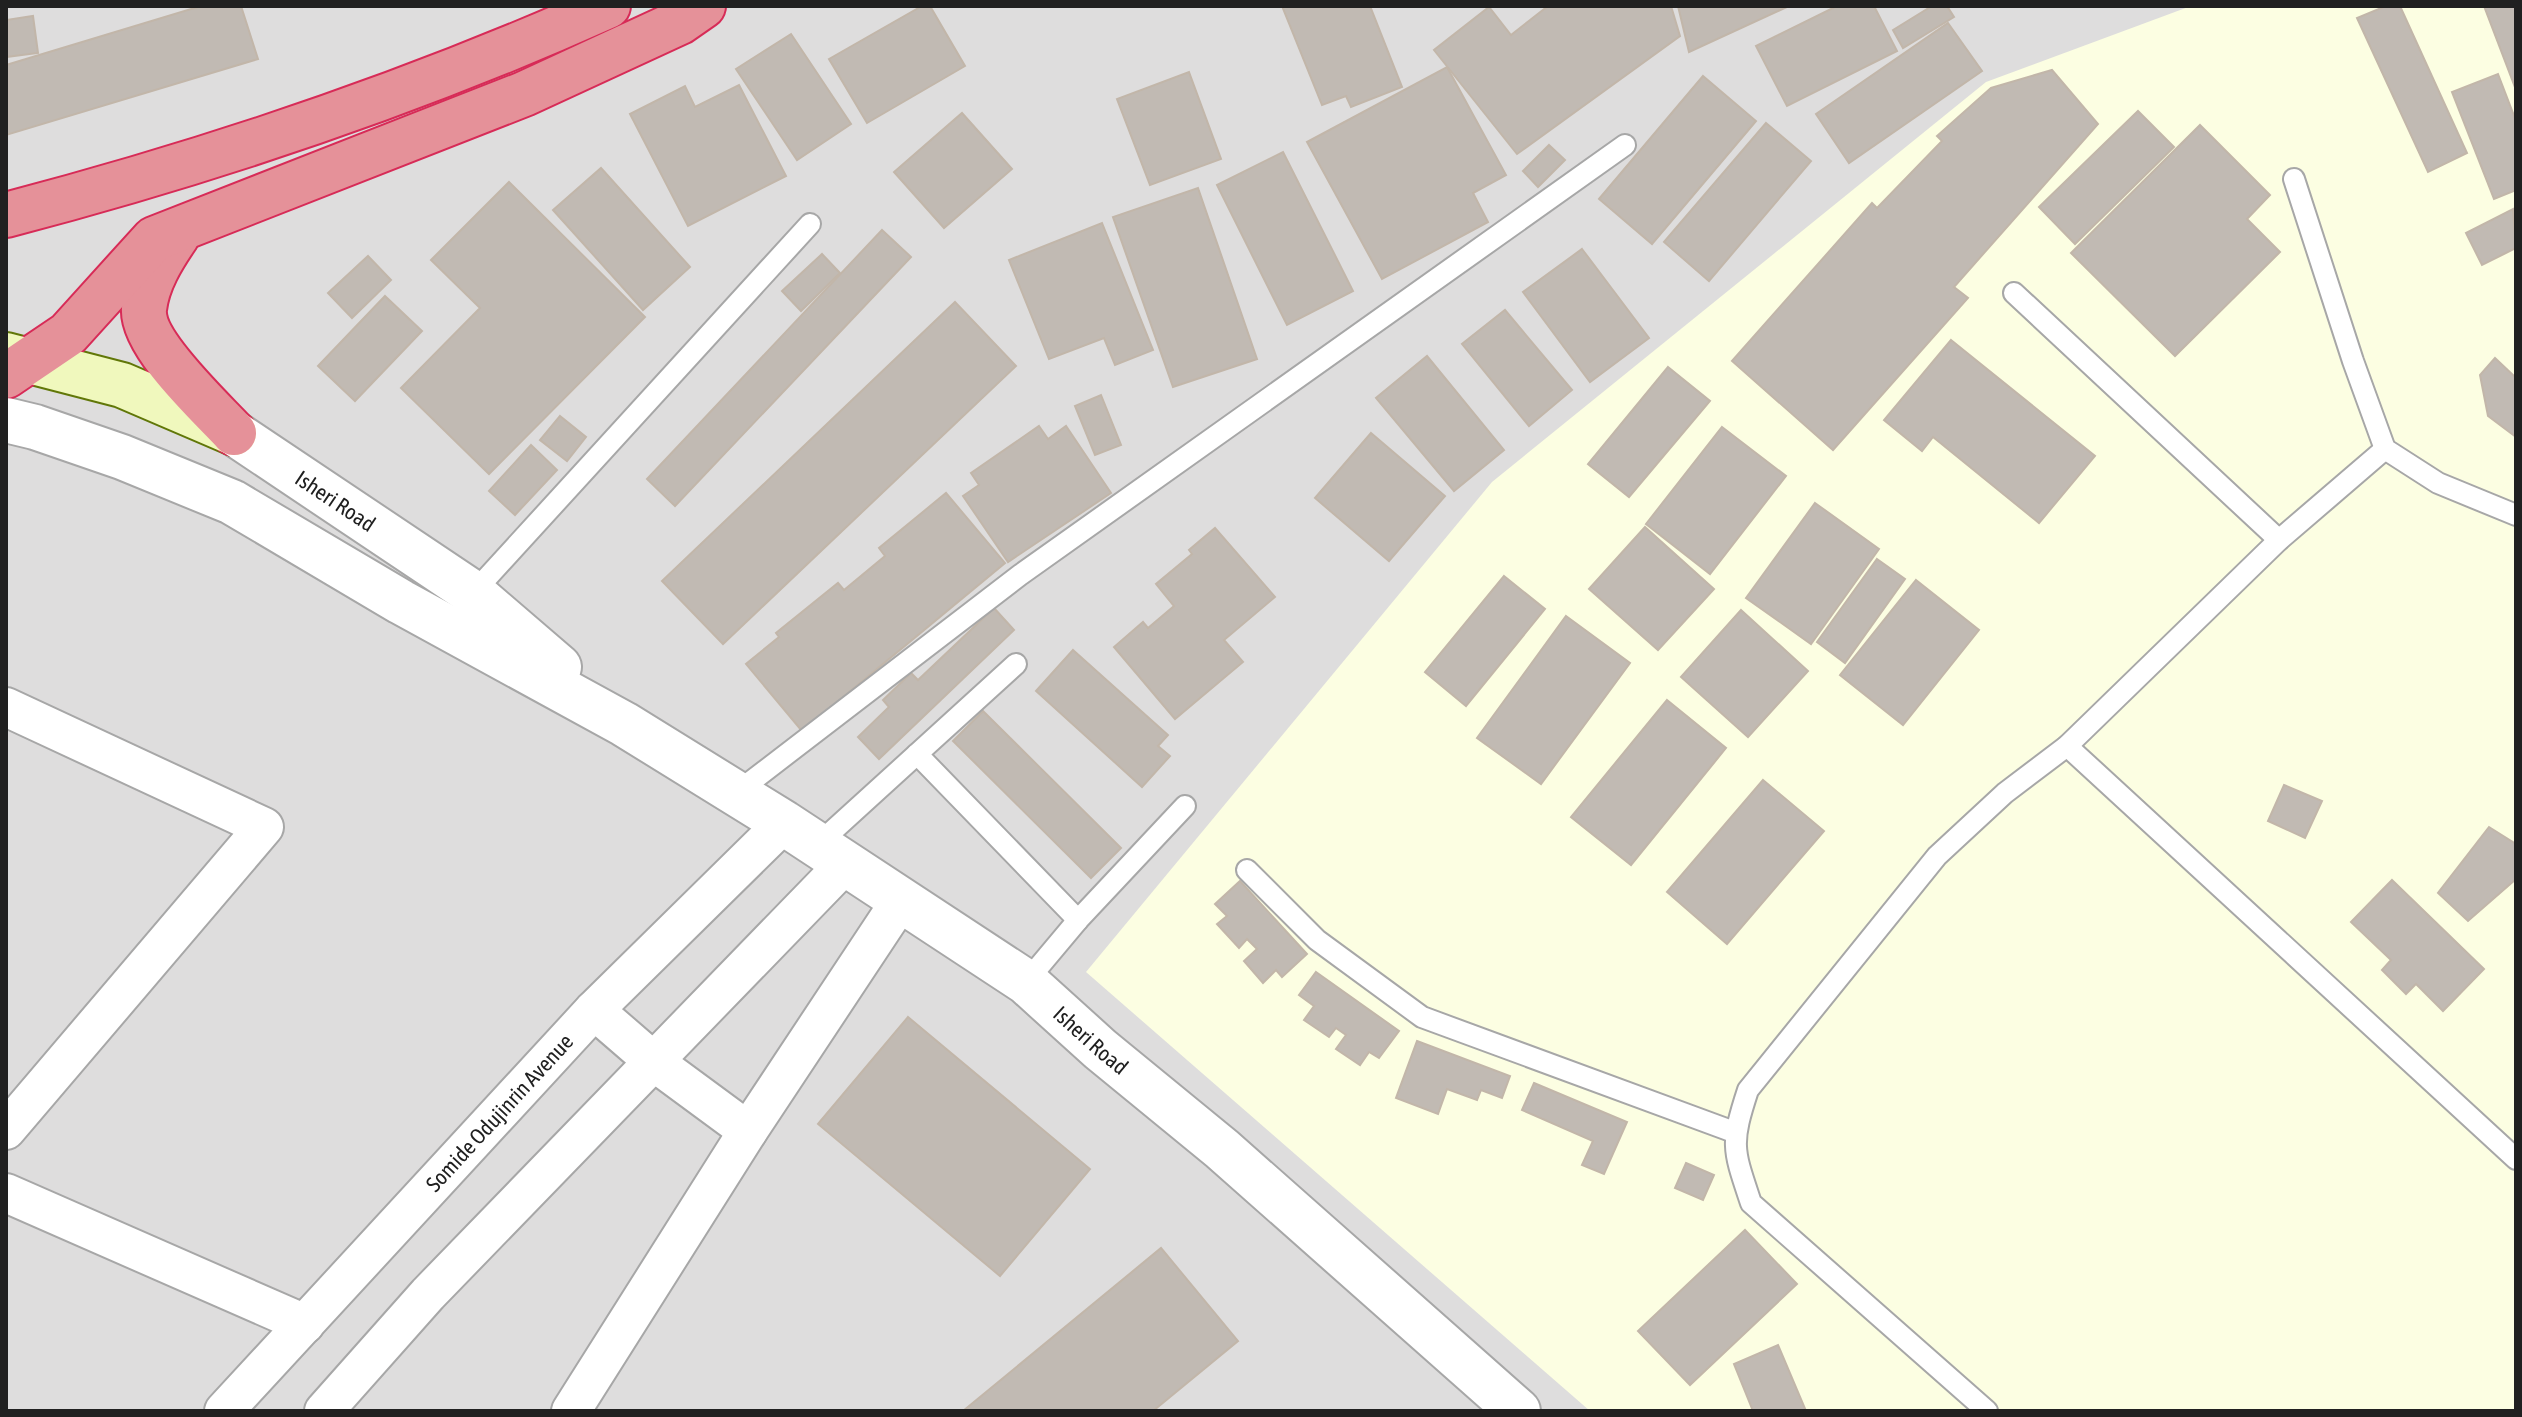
<svg xmlns="http://www.w3.org/2000/svg" width="2522" height="1417" viewBox="0 0 2522 1417" font-family="'Asap Condensed',sans-serif">
<style>
.residential{fill:#dedddd}
.education{fill:#fcfee2}
.building{fill:#c1bab3;stroke:#c2b6a9;stroke-width:2}
.lines{fill:none;stroke-linecap:round;stroke-linejoin:round}
.service-casing{stroke:#a7a7a7;stroke-width:24}
.minor-casing{stroke:#a7a7a7;stroke-width:42}
.tertiary-casing{stroke:#a7a7a7;stroke-width:48}
.secondary-casing{stroke:#617708;stroke-width:48}
.motorway-casing{stroke:#d72b57;stroke-width:48}
.service{stroke:#fff;stroke-width:20}
.minor{stroke:#fff;stroke-width:38}
.tertiary{stroke:#fff;stroke-width:44}
.secondary{stroke:#f0f8bd;stroke-width:44}
.motorway{stroke:#e59199;stroke-width:44}
.labels{text-anchor:middle;stroke-width:6;stroke-linejoin:round;paint-order:stroke}
.street-label{font-size:22px;fill:#202020;stroke:#fff}
</style>
<rect width="100%" height="100%" fill="#f0eee7"/>
<rect class="residential" x="6" y="6" width="2510" height="1405"/>
<path class="education" d="M 2191,6 L 2516,6 L 2516,1411 L 1590,1411 L 1086,972 L 1492,482 L 1986,82 Z"/>
<g class="building">
<path d="M 201,6 L 241,6 L 258,59 L 6,135 L 6,65 Z"/>
<path d="M 922,6 L 930,6 L 965,66 L 867,123 L 829,59 Z"/>
<path d="M 1282,6 L 1370,6 L 1402,87 L 1351,107 L 1346,96 L 1322,105 Z"/>
<path d="M 1548,6 L 1671,6 L 1680,36 L 1517,154 L 1434,50 L 1489,7 L 1511,35 Z"/>
<path d="M 1678,6 L 1789,6 L 1689,52 Z"/>
<path d="M 1837,6 L 1874,6 L 1897,51 L 1787,106 L 1756,46 Z"/>
<path d="M 1932,6 L 1947,6 L 1954,17 L 1903,48 L 1893,30 Z"/>
<path d="M 2386,6 L 2400,6 L 2467,153 L 2428,172 L 2357,18 Z"/>
<path d="M 2484,6 L 2516,6 L 2516,90 Z"/>
<path d="M 33,16 L 38,53 L 6,57 L 6,20 Z"/>
<path d="M 1948,23 L 1982,71 L 1849,163 L 1816,114 Z"/>
<path d="M 791,34 L 851,124 L 797,160 L 736,69 Z"/>
<path d="M 1447,67 L 1506,175 L 1473,193 L 1488,222 L 1382,279 L 1307,142 Z"/>
<path d="M 2052,70 L 2098,124 L 1954,287 L 1968,298 L 1833,450 L 1732,361 L 1872,203 L 1877,208 L 1942,141 L 1937,136 L 1991,88 Z"/>
<path d="M 1189,72 L 1221,159 L 1150,185 L 1117,99 Z"/>
<path d="M 2498,74 L 2516,121 L 2516,190 L 2494,199 L 2452,92 Z"/>
<path d="M 1703,76 L 1756,121 L 1652,244 L 1599,199 Z"/>
<path d="M 739,85 L 786,176 L 688,226 L 630,114 L 685,86 L 695,107 Z"/>
<path d="M 2138,111 L 2174,147 L 2075,244 L 2039,207 Z"/>
<path d="M 962,113 L 1012,169 L 944,228 L 894,172 Z"/>
<path d="M 1766,123 L 1811,161 L 1709,281 L 1664,242 Z"/>
<path d="M 2200,125 L 2270,195 L 2247,219 L 2280,252 L 2175,356 L 2071,253 Z"/>
<path d="M 1549,145 L 1565,160 L 1538,187 L 1523,171 Z"/>
<path d="M 1283,152 L 1353,291 L 1287,325 L 1217,185 Z"/>
<path d="M 601,168 L 690,267 L 643,310 L 553,210 Z"/>
<path d="M 509,182 L 645,317 L 489,474 L 401,388 L 480,308 L 431,260 Z"/>
<path d="M 1198,188 L 1257,359 L 1173,387 L 1113,217 Z"/>
<path d="M 2513,209 L 2516,248 L 2482,265 L 2466,233 Z"/>
<path d="M 1102,223 L 1153,350 L 1115,365 L 1104,338 L 1049,359 L 1009,260 Z"/>
<path d="M 882,230 L 911,257 L 675,506 L 647,479 Z"/>
<path d="M 1582,249 L 1649,338 L 1590,382 L 1523,292 Z"/>
<path d="M 822,254 L 840,273 L 801,311 L 782,291 Z"/>
<path d="M 368,256 L 391,280 L 352,318 L 328,293 Z"/>
<path d="M 385,296 L 422,331 L 355,401 L 318,366 Z"/>
<path d="M 955,302 L 1016,366 L 723,644 L 662,581 Z"/>
<path d="M 1505,310 L 1572,390 L 1529,426 L 1462,344 Z"/>
<path d="M 1951,340 L 2095,456 L 2039,523 L 1933,437 L 1922,451 L 1884,420 Z"/>
<path d="M 1427,356 L 1504,450 L 1454,491 L 1376,398 Z"/>
<path d="M 2495,358 L 2514,376 L 2516,373 L 2516,437 L 2488,416 L 2480,375 Z"/>
<path d="M 1668,367 L 1710,401 L 1629,497 L 1588,464 Z"/>
<path d="M 1101,395 L 1121,445 L 1095,455 L 1075,406 Z"/>
<path d="M 560,416 L 586,437 L 567,461 L 540,440 Z"/>
<path d="M 1039,426 L 1048,439 L 1066,426 L 1111,493 L 1008,562 L 963,496 L 979,485 L 971,473 Z"/>
<path d="M 1722,427 L 1786,476 L 1710,574 L 1646,524 Z"/>
<path d="M 1371,433 L 1445,496 L 1389,561 L 1315,498 Z"/>
<path d="M 531,445 L 557,470 L 515,515 L 489,491 Z"/>
<path d="M 946,493 L 1005,563 L 802,731 L 746,664 L 779,637 L 776,633 L 838,583 L 844,590 L 885,556 L 879,548 Z"/>
<path d="M 1815,503 L 1879,549 L 1811,644 L 1746,598 Z"/>
<path d="M 1645,527 L 1714,589 L 1658,650 L 1589,589 Z"/>
<path d="M 1215,528 L 1275,597 L 1224,640 L 1243,662 L 1175,719 L 1114,647 L 1143,622 L 1148,628 L 1174,606 L 1156,584 L 1192,554 L 1189,550 Z"/>
<path d="M 1877,559 L 1905,579 L 1845,663 L 1817,642 Z"/>
<path d="M 1504,576 L 1545,609 L 1466,706 L 1425,672 Z"/>
<path d="M 1916,580 L 1979,630 L 1903,725 L 1840,675 Z"/>
<path d="M 994,608 L 1014,630 L 879,759 L 858,737 L 889,707 L 883,700 L 911,673 L 918,680 Z"/>
<path d="M 1741,610 L 1808,671 L 1748,737 L 1681,677 Z"/>
<path d="M 1566,616 L 1630,663 L 1541,784 L 1477,738 Z"/>
<path d="M 1073,650 L 1168,735 L 1158,746 L 1170,756 L 1142,787 L 1036,691 Z"/>
<path d="M 1667,700 L 1726,748 L 1631,865 L 1571,817 Z"/>
<path d="M 983,711 L 1121,848 L 1091,878 L 953,741 Z"/>
<path d="M 1763,780 L 1824,831 L 1727,944 L 1667,892 Z"/>
<path d="M 2284,785 L 2322,801 L 2305,838 L 2268,821 Z"/>
<path d="M 2489,827 L 2516,844 L 2516,879 L 2468,921 L 2438,893 Z"/>
<path d="M 2392,880 L 2484,969 L 2443,1011 L 2416,984 L 2406,994 L 2382,970 L 2391,960 L 2351,922 Z"/>
<path d="M 1240,881 L 1307,954 L 1282,977 L 1276,970 L 1263,983 L 1244,961 L 1257,949 L 1247,939 L 1239,948 L 1217,924 L 1227,916 L 1215,904 Z"/>
<path d="M 1316,972 L 1399,1031 L 1379,1058 L 1369,1052 L 1360,1065 L 1336,1049 L 1346,1035 L 1336,1028 L 1329,1037 L 1304,1020 L 1314,1006 L 1299,995 Z"/>
<path d="M 908,1017 L 1090,1169 L 1000,1276 L 818,1124 Z"/>
<path d="M 1417,1041 L 1510,1076 L 1502,1098 L 1481,1090 L 1477,1100 L 1447,1089 L 1438,1114 L 1396,1098 Z"/>
<path d="M 1534,1083 L 1627,1122 L 1604,1174 L 1582,1165 L 1593,1141 L 1522,1110 Z"/>
<path d="M 1686,1163 L 1714,1175 L 1703,1200 L 1675,1188 Z"/>
<path d="M 1745,1230 L 1797,1284 L 1690,1385 L 1638,1331 Z"/>
<path d="M 1161,1248 L 1238,1341 L 1153,1411 L 963,1411 Z"/>
<path d="M 1778,1345 L 1806,1411 L 1753,1411 L 1734,1364 Z"/>
</g>
<g class="lines">
<defs>
<g id="service">
<path d="M 2294,179 L 2353,361 L 2385,449 L 2438,483 L 2516,515"/>
<path d="M 2014,293 L 2279,540"/>
<path d="M 473,593 L 810,224"/>
<path d="M 2067,746 L 2516,1159"/>
<path d="M 917,754 L 1078,920 L 1185,806"/>
<path d="M 736,793 L 1020,575 L 1625,145"/>
<path d="M 817,845 L 1016,664"/>
<path d="M 1247,870 L 1317,940 L 1422,1017 L 1734,1132"/>
<path d="M 1026,982 L 1078,920"/>
<path d="M 1987,1411 L 1751,1203 C 1733,1149 1730,1145 1748,1090 L 1937,856 L 2005,793 L 2067,746 L 2279,540 L 2385,449"/>
</g>
<g id="minor">
<path d="M 6,707 L 264,827 L 6,1130"/>
<path d="M 594,1010 L 653,1061 L 748,1131"/>
<path d="M 6,1193 L 305,1324"/>
<path id="s1" d="M 224,1411 L 594,1010 L 784,823"/>
<path d="M 324,1411 L 428,1294 L 845,864"/>
<path d="M 571,1411 L 748,1131 L 901,900"/>
</g>
<g id="tertiary">
<path id="s2" d="M 6,420 L 35,427 L 122,457 L 232,502 L 401,602 L 624,724 L 784,823 L 1026,982 L 1100,1049 L 1222,1149 L 1518,1411"/>
<path id="s3" d="M 234,433 L 473,593 L 559,667"/>
</g>
<path id="secondary" d="M 6,355 L 122,385 L 234,433"/>
<g id="motorway">
<path d="M 6,215 C 212,161 414,93 608,6"/>
<path d="M 177,236 C 162,258 147,282 144,309 C 141,344 211,408 234,433"/>
<path d="M 6,376 L 68,334 L 154,239 L 524,94 L 680,22 L 703,6"/>
</g>
</defs>
<use href="#service" class="service-casing"/>
<use href="#minor" class="minor-casing"/>
<use href="#tertiary" class="tertiary-casing"/>
<use href="#secondary" class="secondary-casing"/>
<use href="#motorway" class="motorway-casing"/>
<use href="#service" class="service"/>
<use href="#minor" class="minor"/>
<use href="#tertiary" class="tertiary"/>
<use href="#secondary" class="secondary"/>
<use href="#motorway" class="motorway"/>
</g>
<g class="labels">
<g class="street-label">
<text dy="8" stroke="none"><textPath href="#s3" startOffset="122">Isheri Road</textPath></text>
<text dy="8" stroke="none"><textPath href="#s2" startOffset="1256">Isheri Road</textPath></text>
<text dy="8" stroke="none"><textPath href="#s1" startOffset="406">Somide Odujinrin Avenue</textPath></text>
</g>
</g>
<rect width="2522" height="1417" fill="none" stroke="#202020" stroke-width="16"/>
</svg>
